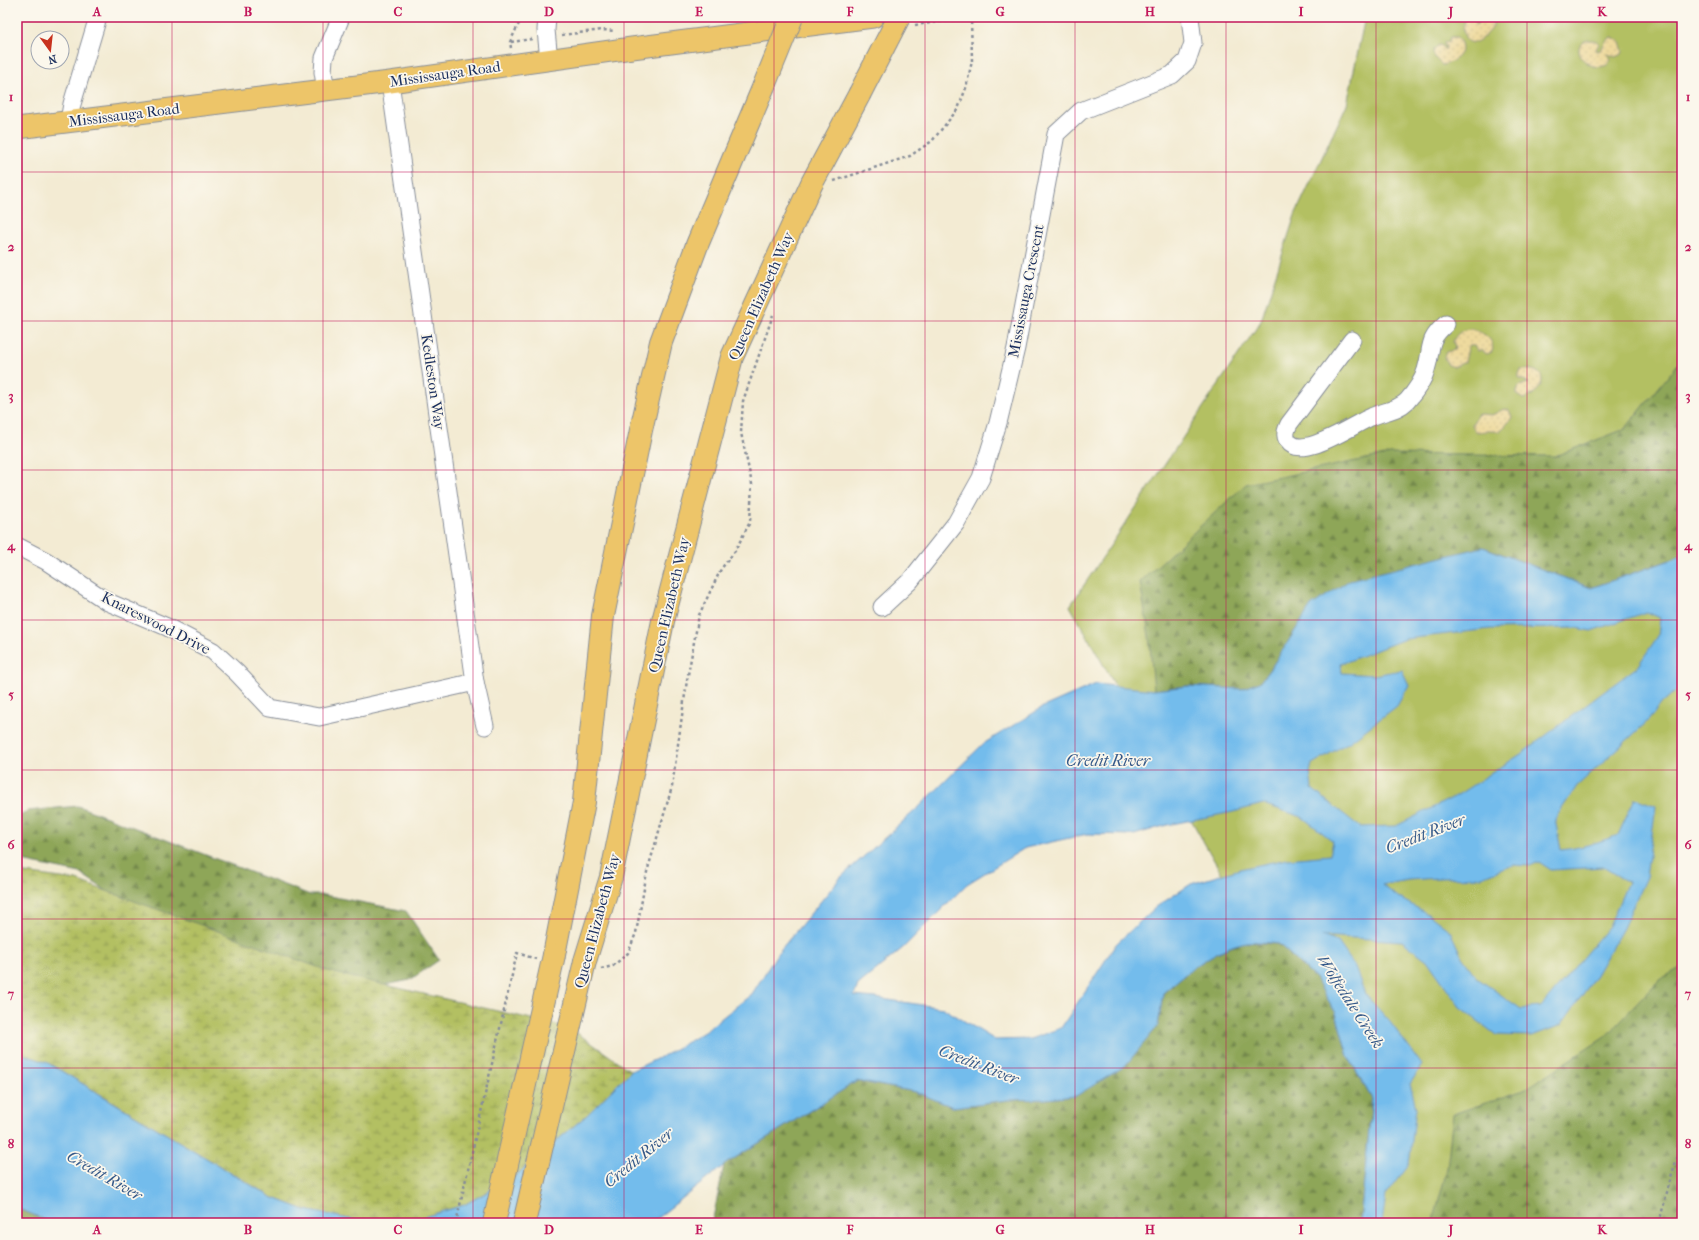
<svg xmlns="http://www.w3.org/2000/svg" width="1699" height="1240" viewBox="0 0 1699 1240" font-family="'IM FELL French Canon',serif">
<style>
.grass{fill:#b3c062;stroke:#677860}
.forest{fill:url(#forest-firs);stroke:#546a5b}
.wetland{fill:url(#wetland-marsh);stroke:#677860}
.sand{fill:url(#sand-dots);stroke:#84847e}
.water{fill:#73bcec;stroke:#4776a5;fill-rule:evenodd}
.lines{fill:none;stroke-linecap:round;stroke-linejoin:round}
.minor-casing{stroke:#878d98;stroke-width:19}
.major-casing{stroke:#878d98;stroke-width:23}
.highway-casing{stroke:#878d98;stroke-width:24}
.path{stroke:#878d98;stroke-width:2.5;stroke-dasharray:3 3;stroke-linecap:butt}
.minor{stroke:#fff;stroke-width:17}
.major{stroke:#edc569;stroke-width:21}
.highway{stroke:#edc569;stroke-width:22}
.highway-bridge-casing{stroke:#878d98;stroke-width:24;stroke-linecap:butt}
.highway-bridge{stroke:#edc569;stroke-width:22}
.grid{fill:none;stroke:#c2185b;stroke-width:1;stroke-opacity:0.55}
.labels{text-anchor:middle;stroke-width:3.5;stroke-linejoin:round;paint-order:stroke}
.street-label{font-size:15px;fill:#1b2f5e;stroke:#fbf7ec}
.water-label{font-size:16px;font-style:italic;fill:#355989;stroke:#fbf7ec}
.neatline{fill:none;stroke:#c2185b;stroke-width:1.5}
.grid-label{font-size:13px;text-anchor:middle;font-weight:bold;fill:#c2185b}
</style>
<defs>
<pattern id="forest-firs" width="22" height="20" patternUnits="userSpaceOnUse"><rect width="22" height="20" fill="#8ea658"/><path d="M5 1l3.5 6h-7zM16 11l3.5 6h-7z" fill="#73884c"/></pattern>
<pattern id="wetland-marsh" width="20" height="14" patternUnits="userSpaceOnUse"><rect width="20" height="14" fill="#b3c062"/><path d="M1 5h8M5 5V1M11 12h8M15 12V8" fill="none" stroke="#919c54"/></pattern>
<pattern id="sand-dots" width="8" height="8" patternUnits="userSpaceOnUse"><rect width="8" height="8" fill="#eeda9e"/><path d="M2 2h.1M6 6h.1" fill="none" stroke="#ccbb8a" stroke-width="1.8" stroke-linecap="round"/></pattern>
</defs>
<rect width="100%" height="100%" fill="#fbf7ec"/>
<filter id="ink" filterUnits="userSpaceOnUse"><feTurbulence type="fractalNoise" baseFrequency=".025" numOctaves="2"/><feDisplacementMap in="SourceGraphic" scale="8" xChannelSelector="R" yChannelSelector="G"/><feConvolveMatrix kernelMatrix="1 2 1 2 8 2 1 2 1" color-interpolation-filters="sRGB"/></filter>
<filter id="wash" filterUnits="userSpaceOnUse"><feTurbulence type="fractalNoise" baseFrequency=".012" numOctaves="4" result="noise"/><feDisplacementMap in="SourceGraphic" scale="16" xChannelSelector="R" yChannelSelector="G"/><feGaussianBlur stdDeviation="0.9" result="paint"/><feColorMatrix in="noise" values="0 0 0 0 0 0 0 0 0 0 0 0 0 0 0 0 0 1.4 0 .05"/><feComposite in="paint" operator="in"/></filter>
<g filter="url(#wash)">
<rect width="100%" height="100%" fill="#f3ebd3"/>
<path class="grass" d="M 1365,17 L 1682,17 L 1682,1223 L 1356,1223 L 1300,1012 L 1070,606 L 1261,321 L 1295,215 L 1347,104 Z"/>
<g class="forest">
<path d="M 1682,359 L 1682,556 L 1591,588 L 1483,547 L 1284,650 L 1260,682 L 1241,689 L 1188,686 L 1154,690 L 1149,636 L 1140,582 L 1246,484 L 1390,454 L 1555,456 L 1625,429 Z"/>
<path d="M 78,806 L 310,895 L 324,895 L 406,911 L 439,960 L 410,980 L 370,988 L 154,923 L 80,873 L 17,860 L 17,818 L 27,811 Z"/>
<path d="M 1243,942 L 1279,944 L 1315,978 L 1336,1013 L 1348,1056 L 1372,1099 L 1360,1223 L 712,1223 L 724,1165 L 857,1081 L 916,1092 L 953,1107 L 1007,1100 L 1045,1099 L 1076,1096 L 1158,1026 L 1163,993 L 1188,971 L 1214,954 Z"/>
<path d="M 1682,967 L 1682,1223 L 1433,1223 L 1447,1169 L 1453,1114 L 1524,1090 L 1605,1037 L 1659,980 Z"/>
<path d="M 17,1208 L 53,1223 L 17,1223 Z"/>
</g>
<path class="wetland" d="M 17,872 L 76,880 L 334,973 L 570,1028 L 631,1071 L 587,1115 L 514,1177 L 464,1205 L 417,1219 L 354,1220 L 305,1210 L 271,1197 L 48,1063 L 17,1052 Z"/>
<g class="sand">
<path d="M 1468,17 L 1473,17 L 1476,25 L 1478,23 L 1477,17 L 1489,17 L 1486,20 L 1487,21 L 1493,20 L 1493,26 C 1491,31 1486,35 1482,38 C 1465,53 1458,26 1468,17 Z"/>
<path d="M 1451,37 L 1457,37 L 1461,43 L 1462,49 C 1459,57 1451,64 1442,65 L 1435,58 L 1433,53 C 1434,49 1437,45 1441,45 L 1444,49 L 1446,49 L 1444,43 L 1449,41 Z"/>
<path d="M 1612,37 L 1619,40 L 1623,51 L 1622,54 L 1615,57 L 1608,54 L 1607,54 L 1611,60 L 1607,65 C 1584,75 1566,41 1591,40 C 1595,40 1597,41 1599,44 L 1596,49 L 1597,51 L 1601,50 L 1605,42 Z"/>
<path d="M 1471,329 C 1482,332 1496,339 1492,352 L 1487,354 L 1481,350 L 1478,351 L 1474,346 L 1469,346 L 1468,348 L 1465,362 L 1454,367 L 1448,365 L 1444,357 L 1446,352 L 1454,350 L 1455,347 L 1453,342 C 1455,334 1463,329 1471,329 Z"/>
<path d="M 1526,369 C 1554,371 1540,395 1523,399 L 1517,395 L 1517,392 L 1519,386 L 1528,383 L 1526,381 L 1519,379 L 1519,375 L 1521,370 Z"/>
<path d="M 1504,409 L 1509,410 L 1512,417 C 1509,422 1504,428 1499,431 C 1496,432 1493,431 1490,431 C 1482,430 1475,436 1472,425 L 1477,415 L 1480,414 L 1492,415 Z"/>
</g>
<path class="water" d="M 1483,547 L 1591,588 L 1682,556 L 1682,685 L 1662,703 L 1648,721 L 1577,786 L 1555,819 L 1561,850 C 1581,848 1599,842 1618,835 L 1635,798 L 1656,806 L 1646,877 L 1623,928 L 1593,980 L 1561,1025 L 1532,1036 L 1496,1035 L 1460,1007 L 1427,960 L 1402,941 L 1322,936 L 1338,942 L 1354,965 L 1365,994 L 1390,1022 L 1422,1065 L 1410,1084 L 1416,1108 L 1409,1164 L 1386,1195 L 1382,1223 L 1360,1223 L 1372,1099 L 1348,1056 L 1336,1013 L 1315,978 L 1279,944 C 1269,943 1251,940 1242,943 C 1211,951 1186,973 1163,993 L 1158,1026 L 1125,1066 L 1076,1096 L 1045,1099 L 1007,1100 L 953,1107 L 916,1092 L 857,1081 L 727,1163 L 651,1223 L 53,1223 L 17,1208 L 17,1052 L 48,1063 L 271,1197 L 305,1210 L 354,1220 L 417,1219 L 464,1205 L 514,1177 L 587,1115 L 631,1071 L 669,1053 L 704,1032 L 752,994 L 777,954 L 841,877 L 920,806 L 983,744 L 1043,707 L 1096,684 L 1154,690 L 1188,686 L 1241,689 L 1260,682 L 1273,665 L 1311,606 L 1350,580 ZM 1647,612 L 1660,618 L 1658,636 L 1637,667 L 1521,754 L 1456,796 L 1396,826 L 1360,827 L 1312,789 L 1310,772 L 1312,764 L 1351,741 L 1397,706 L 1409,685 L 1402,670 L 1374,675 L 1342,673 L 1341,664 L 1405,639 L 1490,629 L 1576,628 L 1591,631 ZM 1263,804 L 1302,817 L 1333,841 L 1330,855 L 1287,859 L 1240,869 L 1191,884 L 1156,907 L 1116,944 L 1061,1028 L 1030,1039 L 995,1040 L 943,1008 L 875,998 L 854,996 L 858,985 L 904,947 L 967,884 L 1025,848 L 1087,834 L 1134,835 L 1167,825 L 1233,812 ZM 1539,862 L 1551,870 L 1603,867 L 1628,882 L 1609,926 L 1541,1007 L 1521,1009 L 1477,978 L 1462,957 L 1450,931 L 1428,914 L 1401,899 L 1382,885 L 1408,880 L 1438,878 L 1481,877 L 1513,865 L 1530,866 Z"/>
</g>
<g filter="url(#ink)">
<g class="lines">
<defs>
<g id="minor">
<path d="M 547,17 L 546,30 L 549,60"/>
<path d="M 390,82 L 475,682 L 485,726"/>
<path d="M 326,90 L 323,72 L 324,58 L 341,17"/>
<path d="M 69,121 L 72,104 L 98,17"/>
<path d="M 1352,340 L 1289,424 C 1286,430 1284,435 1288,441 C 1302,461 1354,424 1371,417 C 1383,411 1397,411 1407,401 C 1414,393 1423,381 1426,370 C 1433,348 1426,341 1446,324"/>
<path d="M 17,546 L 46,561 L 108,602 L 167,627 L 213,651 L 237,673 L 270,708 L 319,717 L 475,682"/>
<path d="M 882,607 L 910,581 L 956,523 L 981,478 L 998,423 L 1016,348 L 1056,134 L 1081,111 L 1172,75 L 1187,61 L 1193,43 L 1190,17"/>
</g>
<path id="major" d="M 17,128 L 390,82 L 632,48 L 873,17"/>
<g id="highway">
<path d="M 554,955 L 584,802 L 603,616 L 641,430 L 661,342 L 697,245 L 763,88"/>
<path d="M 585,961 L 611,877 L 663,621 L 732,357 L 812,183 L 859,95"/>
</g>
</defs>
<use href="#minor" class="minor-casing"/>
<use href="#major" class="major-casing"/>
<use href="#highway" class="highway-casing"/>
<g class="path">
<path d="M 915,25 L 975,17"/>
<path d="M 562,35 L 602,30 L 615,31"/>
<path d="M 511,42 L 532,39"/>
<path d="M 511,48 L 510,42 L 522,17"/>
<path d="M 834,181 L 910,156 L 932,141 L 958,109 L 966,88 L 972,61 L 971,17"/>
<path d="M 601,969 L 613,966 L 628,953 L 636,933 L 647,872 L 672,787 L 687,680 L 699,615 L 721,569 L 735,551 L 750,522 L 752,484 L 741,433 L 743,401 L 773,315"/>
<path d="M 456,1223 L 517,953 L 536,959"/>
<path d="M 1659,1223 L 1671,1177 L 1682,1143"/>
</g>
<use href="#minor" class="minor"/>
<use href="#major" class="major"/>
<use href="#highway" class="highway"/>
<defs>
<g id="highway-bridge">
<path d="M 763,88 L 792,17"/>
<path d="M 859,95 L 899,17"/>
<path d="M 494,1223 L 554,955"/>
<path d="M 524,1223 L 585,961"/>
</g>
</defs>
<use href="#highway-bridge" class="highway-bridge-casing"/>
<use href="#highway-bridge" class="highway-bridge"/>
</g>
</g>
<path class="grid" d="M 172,17 L 172,1223M 323,17 L 323,1223M 473,17 L 473,1223M 624,17 L 624,1223M 774,17 L 774,1223M 925,17 L 925,1223M 1075,17 L 1075,1223M 1226,17 L 1226,1223M 1376,17 L 1376,1223M 1527,17 L 1527,1223M 17,172 L 1682,172M 17,321 L 1682,321M 17,470 L 1682,470M 17,620 L 1682,620M 17,770 L 1682,770M 17,919 L 1682,919M 17,1068 L 1682,1068"/>
<g class="labels">
<g class="street-label">
<text transform="translate(445 74) rotate(-8)" y="5">Mississauga Road</text>
<text transform="translate(124 115) rotate(-7)" y="5">Mississauga Road</text>
<text transform="translate(1026 291) rotate(-79)" y="5">Mississauga Crescent</text>
<text transform="translate(761 296) rotate(-66)" y="5">Queen Elizabeth Way</text>
<text transform="translate(433 382) rotate(82)" y="5">Kedleston Way</text>
<text transform="translate(669 605) rotate(-77)" y="5">Queen Elizabeth Way</text>
<text transform="translate(156 623) rotate(27)" y="5">Knareswood Drive</text>
<text transform="translate(597 921) rotate(-75)" y="5">Queen Elizabeth Way</text>
</g>
<g class="water-label">
<text x="1108" y="766">Credit River</text>
<text transform="translate(1425 833) rotate(-21)" y="6">Credit River</text>
<text transform="translate(1351 1001) rotate(57)" y="6">Wolfedale Creek</text>
<text transform="translate(979 1064) rotate(21)" y="6">Credit River</text>
<text transform="translate(638 1157) rotate(-39)" y="6">Credit River</text>
<text transform="translate(105 1175) rotate(30)" y="6">Credit River</text>
</g>
</g>
<rect width="1699" height="1240" fill="none" stroke="#fbf7ec" stroke-width="44"/>
<g transform="translate(50 50) rotate(165)"><circle r="19" fill="#fbf7ec" stroke="#a1a7b3"/>
<path d="M0-3L7 15L0 10L-7 15Z" fill="#c8321e"/>
<text y="-6" font-size="11" font-weight="bold" text-anchor="middle" fill="#1b2f5e">N</text>
</g>
<rect x="22" y="22" width="1655" height="1196" class="neatline"/>
<g class="grid-label">
<text x="97" y="16">A</text>
<text x="248" y="16">B</text>
<text x="398" y="16">C</text>
<text x="549" y="16">D</text>
<text x="699" y="16">E</text>
<text x="850" y="16">F</text>
<text x="1000" y="16">G</text>
<text x="1150" y="16">H</text>
<text x="1301" y="16">I</text>
<text x="1451" y="16">J</text>
<text x="1602" y="16">K</text>
<text x="11" y="101">1</text>
<text x="1688" y="101">1</text>
<text x="11" y="251">2</text>
<text x="1688" y="251">2</text>
<text x="11" y="400">3</text>
<text x="1688" y="400">3</text>
<text x="11" y="550">4</text>
<text x="1688" y="550">4</text>
<text x="11" y="699">5</text>
<text x="1688" y="699">5</text>
<text x="11" y="849">6</text>
<text x="1688" y="849">6</text>
<text x="11" y="998">7</text>
<text x="1688" y="998">7</text>
<text x="11" y="1148">8</text>
<text x="1688" y="1148">8</text>
<text x="97" y="1234">A</text>
<text x="248" y="1234">B</text>
<text x="398" y="1234">C</text>
<text x="549" y="1234">D</text>
<text x="699" y="1234">E</text>
<text x="850" y="1234">F</text>
<text x="1000" y="1234">G</text>
<text x="1150" y="1234">H</text>
<text x="1301" y="1234">I</text>
<text x="1451" y="1234">J</text>
<text x="1602" y="1234">K</text>
</g>
</svg>
